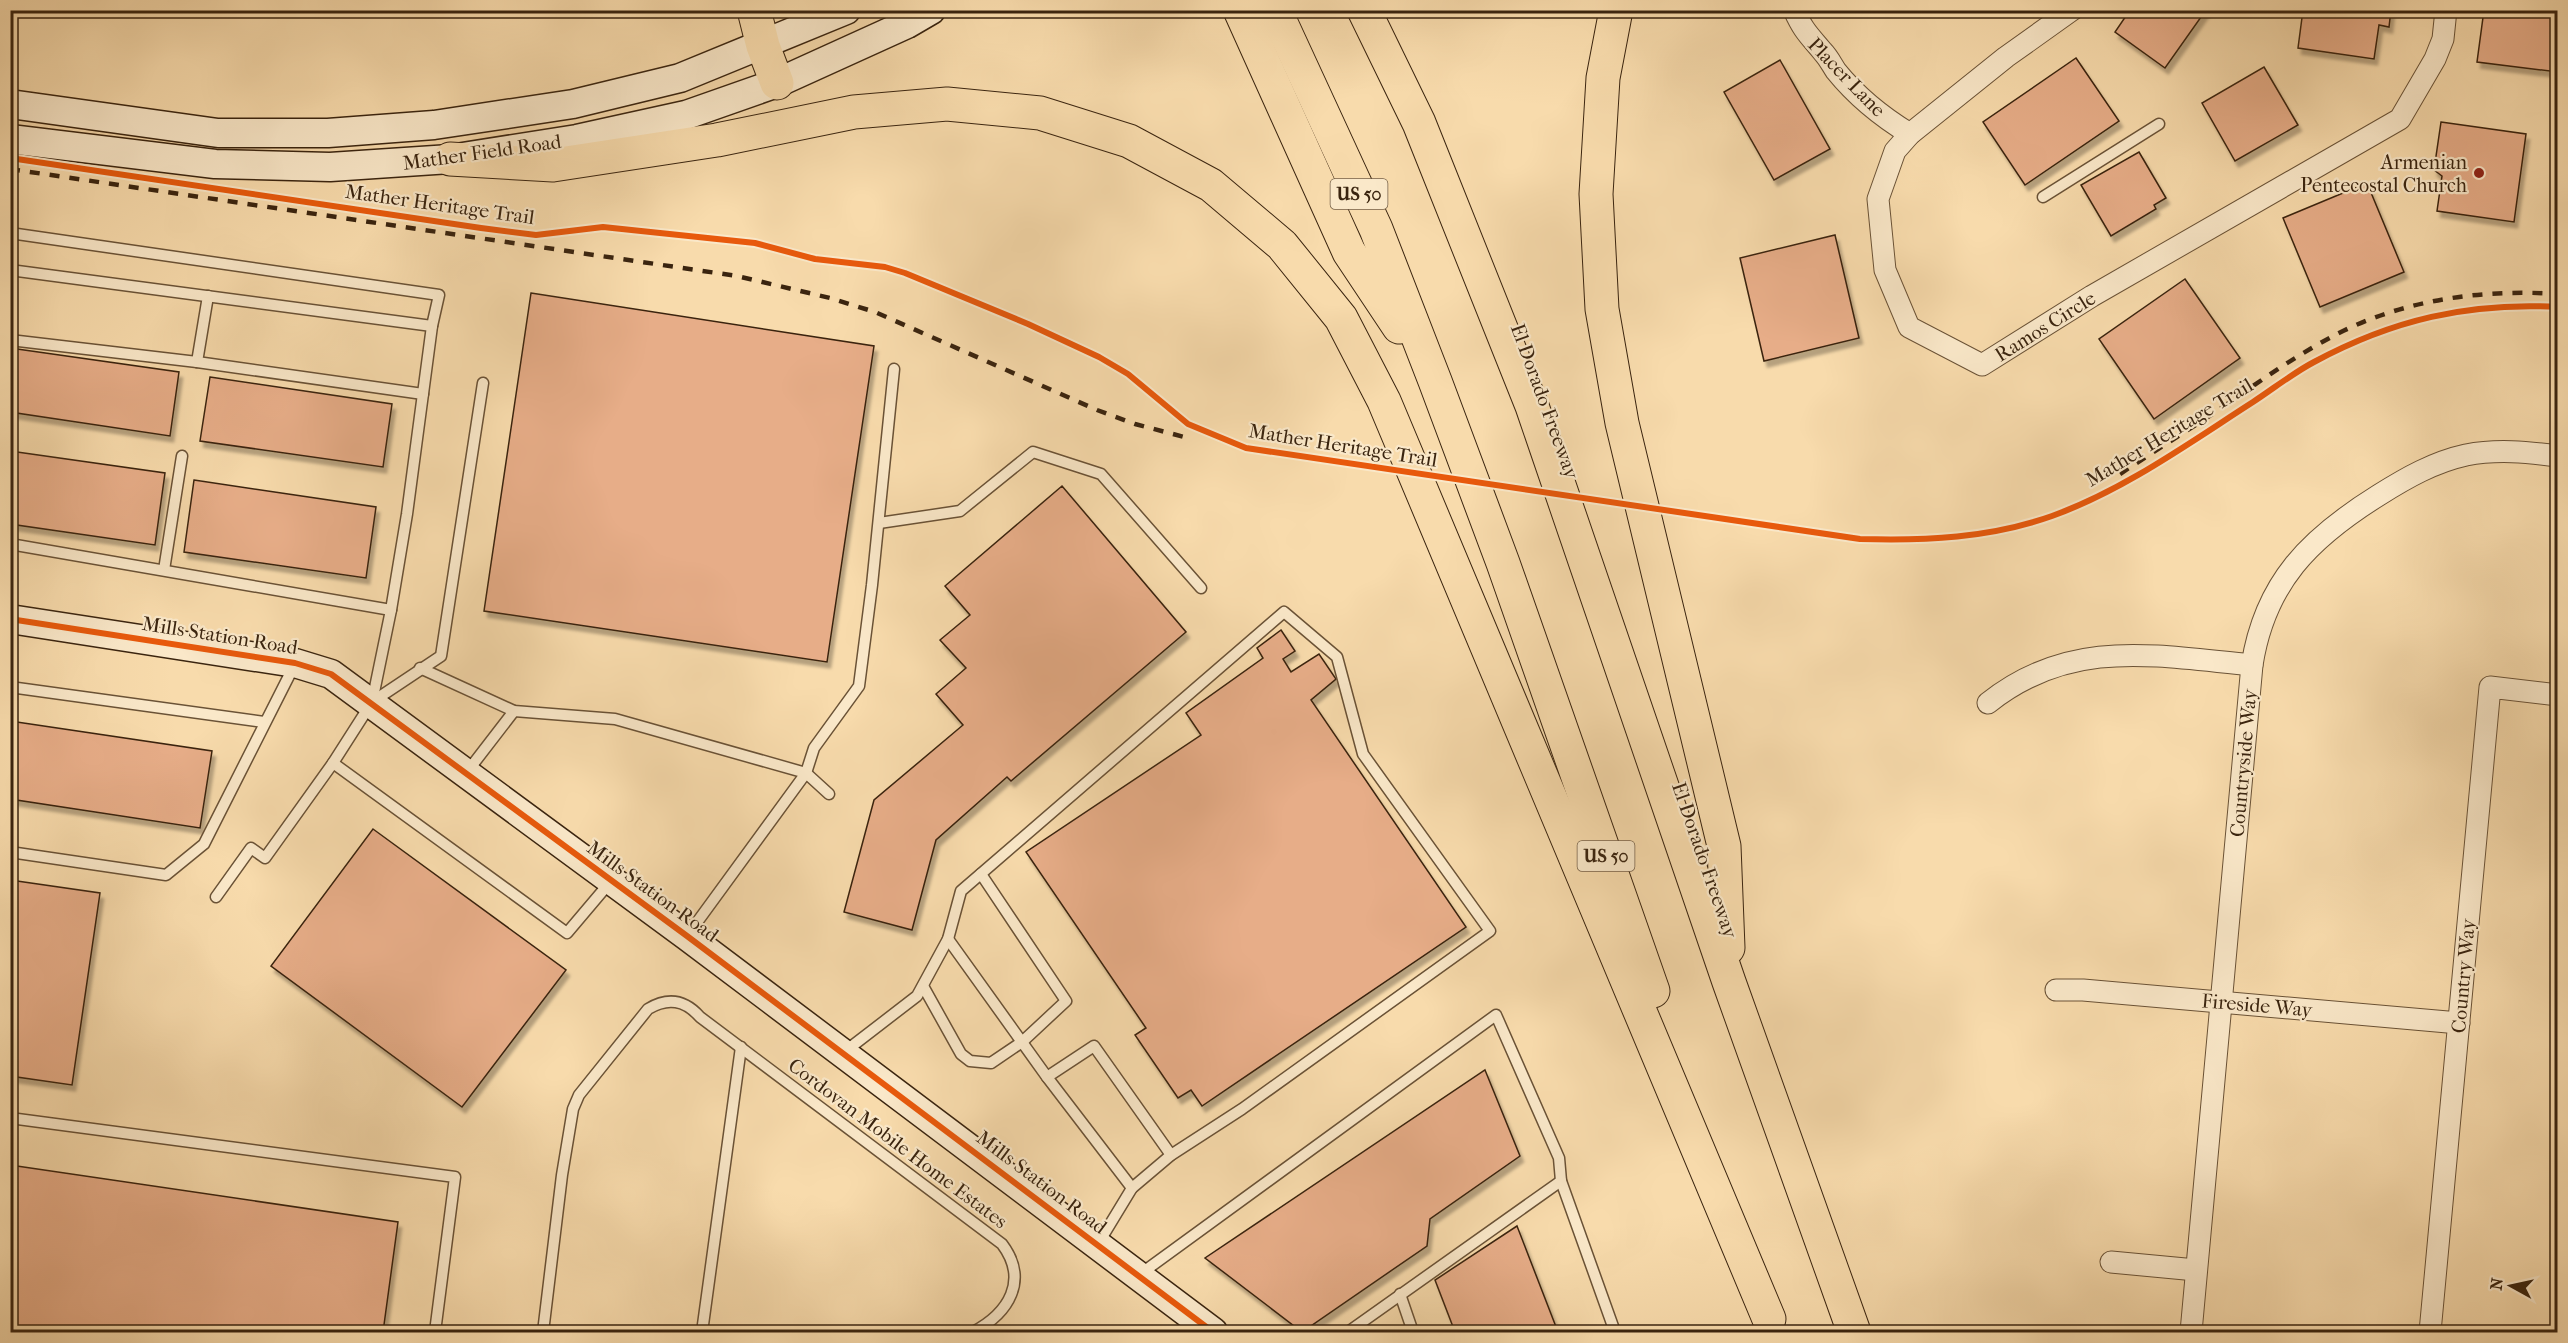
<svg xmlns="http://www.w3.org/2000/svg" width="2568" height="1343" viewBox="0 0 2568 1343" font-family="'IM FELL French Canon',serif">
<style>
.building{fill:#e7ad88;stroke:#3a240f;stroke-width:1.5;filter:url(#shadow)}
.lines{fill:none;stroke-linecap:round;stroke-linejoin:round}
.lane-casing{stroke:#6a5236;stroke-width:13}
.street-casing{stroke:#6a5236;stroke-width:23}
.secondary-casing{stroke:#3a240f;stroke-width:31}
.highway-casing{stroke:#3a240f;stroke-width:35}
.lane{stroke:#fae8c9;stroke-width:10}
.street{stroke:#fae8c9;stroke-width:21}
.secondary{stroke:#fae8c9;stroke-width:28}
.highway{stroke:#f8dbac;stroke-width:33}
.rail{stroke:#3a240f;stroke-width:4.5;stroke-dasharray:10 10;stroke-linecap:butt}
.cycleway-casing{stroke:#fae8c9;stroke-width:10}
.cycleway{stroke:#e8590c;stroke-width:6}
.poi-dot{fill:#8f2418;stroke:#fae8c9;stroke-width:2}
.labels{text-anchor:middle;stroke-width:4.5;stroke-linejoin:round;paint-order:stroke}
.shield{fill:#fae8c9;stroke:#745f47;stroke-width:1.5}
.shield-label{font-size:18px;font-weight:bold;fill:#3a240f}
.street-label{font-size:20px;fill:#3a240f;stroke:#fae8c9}
.poi-label{font-size:20px;fill:#3a240f;stroke:#fae8c9;text-anchor:end}
</style>
<defs>
<filter id="shadow"><feDropShadow dx="3.5" dy="6" stdDeviation="1.5" flood-color="#0004"/></filter>
</defs>
<rect width="100%" height="100%" fill="#f8dbac"/>
<filter id="stains"><feTurbulence type="fractalNoise" baseFrequency=".00333" numOctaves="4"/><feColorMatrix values="0 0 0 0 .2 0 0 0 0 .09 0 0 0 0 .02 0 0 0 .5 -.17"/></filter>
<radialGradient id="worn" r=".72"><stop offset=".6" stop-color="#630" stop-opacity="0"/><stop offset="1" stop-color="#630" stop-opacity=".3"/></radialGradient>
<g class="building">
<path d="M 2130,10 L 2206,10 L 2165,68 L 2115,32 Z"/>
<path d="M 2303,10 L 2391,10 L 2389,27 L 2379,25 L 2374,59 L 2298,48 Z"/>
<path d="M 2484,10 L 2558,10 L 2558,72 L 2477,62 Z"/>
<path d="M 2076,58 L 2119,121 L 2025,185 L 1983,122 Z"/>
<path d="M 1780,60 L 1830,149 L 1774,180 L 1724,92 Z"/>
<path d="M 2264,67 L 2298,125 L 2235,161 L 2202,103 Z"/>
<path d="M 2441,122 L 2526,134 L 2514,222 L 2437,211 L 2442,176 L 2434,170 Z"/>
<path d="M 2139,152 L 2166,198 L 2154,205 L 2156,209 L 2111,236 L 2081,185 Z"/>
<path d="M 2367,183 L 2404,272 L 2320,307 L 2283,218 Z"/>
<path d="M 1835,235 L 1859,338 L 1764,361 L 1740,258 Z"/>
<path d="M 2185,279 L 2240,358 L 2154,419 L 2099,339 Z"/>
<path d="M 531,293 L 874,346 L 827,662 L 484,611 Z"/>
<path d="M 10,348 L 179,372 L 170,436 L 10,412 Z"/>
<path d="M 210,377 L 392,404 L 383,467 L 200,441 Z"/>
<path d="M 10,451 L 165,473 L 155,545 L 10,524 Z"/>
<path d="M 194,480 L 376,507 L 366,578 L 184,552 Z"/>
<path d="M 1062,486 L 1186,632 L 1011,781 L 1007,777 L 936,840 L 912,930 L 844,912 L 874,800 L 963,725 L 936,694 L 966,668 L 940,640 L 970,615 L 945,586 Z"/>
<path d="M 1281,630 L 1295,651 L 1283,659 L 1291,672 L 1319,654 L 1336,679 L 1311,700 L 1466,927 L 1202,1106 L 1191,1090 L 1178,1098 L 1135,1035 L 1146,1028 L 1026,852 L 1201,735 L 1186,713 L 1263,658 L 1257,648 Z"/>
<path d="M 10,721 L 212,751 L 200,828 L 10,799 Z"/>
<path d="M 373,829 L 566,970 L 462,1107 L 271,966 Z"/>
<path d="M 10,880 L 100,893 L 72,1085 L 10,1076 Z"/>
<path d="M 1485,1070 L 1520,1156 L 1430,1219 L 1427,1246 L 1302,1332 L 1205,1258 Z"/>
<path d="M 10,1165 L 398,1222 L 383,1332 L 10,1332 Z"/>
<path d="M 1517,1226 L 1558,1332 L 1455,1332 L 1435,1280 Z"/>
</g>
<g class="lines">
<defs>
<g id="lane">
<path d="M 2043,197 L 2159,124"/>
<path d="M 10,233 L 439,295 L 432,326 L 407,514 L 391,610 L 372,702 L 333,763 L 265,858 L 251,848 L 216,897"/>
<path d="M 10,270 L 432,326"/>
<path d="M 208,296 L 197,362 L 423,394"/>
<path d="M 10,340 L 197,362"/>
<path d="M 879,523 L 960,511 L 1033,452 L 1101,474 L 1201,588"/>
<path d="M 10,544 L 391,610"/>
<path d="M 164,570 L 182,456"/>
<path d="M 420,668 L 514,711 L 615,719 L 806,773 L 829,794"/>
<path d="M 10,687 L 264,722"/>
<path d="M 372,702 L 441,656 L 483,383"/>
<path d="M 333,763 L 567,933 L 611,881"/>
<path d="M 467,772 L 514,711"/>
<path d="M 10,852 L 166,875 L 204,844 L 295,664"/>
<path d="M 687,936 L 806,773 L 814,748 L 859,686 L 872,585 L 894,369"/>
<path d="M 948,939 L 1047,1077 L 1132,1188"/>
<path d="M 923,986 L 961,1054 L 970,1061 L 991,1063 L 1022,1042 L 1066,1001 L 981,874"/>
<path d="M 843,1053 L 917,996 L 948,939 L 961,891 L 1284,612 L 1337,657 L 1363,754 L 1490,931 L 1242,1109 L 1171,1155 L 1132,1188 L 1098,1244"/>
<path d="M 1047,1077 L 1094,1046 L 1171,1155"/>
<path d="M 10,1118 L 455,1177 L 435,1332"/>
<path d="M 1139,1275 L 1496,1015 L 1559,1158 L 1561,1181 L 1615,1332"/>
<path d="M 1400,1294 L 1413,1332"/>
<path d="M 543,1332 L 562,1175 L 573,1109 L 579,1095 L 648,1009 C 668,997 685,1000 700,1017 L 1002,1244 C 1029,1280 1009,1313 973,1332"/>
<path d="M 702,1332 L 741,1047"/>
<path d="M 1348,1332 L 1561,1181"/>
</g>
<g id="street">
<path d="M 1794,10 C 1804,32 1809,35 1823,52 C 1828,57 1832,65 1836,71 C 1857,97 1882,117 1910,134"/>
<path d="M 2072,10 L 2006,57 L 1910,134 L 1895,151 L 1878,199 L 1885,270 L 1909,327 L 1982,365 L 2092,296 L 2400,119 L 2435,59 L 2443,39 L 2446,10"/>
<path d="M 1988,703 C 2071,637 2155,656 2252,665"/>
<path d="M 2056,990 L 2083,990 L 2459,1023"/>
<path d="M 2111,1262 L 2196,1270"/>
<path d="M 2191,1332 L 2252,665 C 2265,582 2310,538 2379,495 C 2406,478 2434,462 2466,455 C 2497,449 2527,452 2558,456"/>
<path d="M 2430,1332 L 2490,687 L 2558,695"/>
</g>
<g id="secondary">
<path d="M 10,104 L 218,133 L 328,133 L 434,125 L 573,104 L 680,78 L 846,10"/>
<path d="M 10,139 L 215,164 L 330,167 L 450,159 L 577,139 L 686,115 L 777,83 L 907,24 L 931,10"/>
<path d="M 10,619 L 295,663 L 331,674 L 687,936 L 1213,1332"/>
</g>
<g id="highway">
<path d="M 754,10 L 763,46 L 777,83"/>
<path d="M 1240,10 L 1349,252 L 1399,327"/>
<path d="M 1275,10 L 1376,229 L 1435,381 L 1503,563 L 1653,991"/>
<path d="M 1364,10 L 1419,123 L 1532,406 L 1729,982 L 1854,1332"/>
<path d="M 1616,10 L 1603,78 L 1596,194 L 1602,309 L 1622,423 L 1724,846 L 1728,948"/>
<path d="M 450,159 L 553,165 L 717,140 L 854,112 L 947,104 L 1040,113 L 1129,141 L 1211,185 L 1282,245 L 1341,318 L 1384,401 L 1769,1319"/>
</g>
</defs>
<use href="#lane" class="lane-casing"/>
<use href="#street" class="street-casing"/>
<use href="#secondary" class="secondary-casing"/>
<use href="#highway" class="highway-casing"/>
<use href="#lane" class="lane"/>
<use href="#street" class="street"/>
<use href="#secondary" class="secondary"/>
<use href="#highway" class="highway"/>
<g class="rail">
<path d="M 10,169 L 737,276 L 830,298 L 875,312 L 1097,410 L 1135,424 L 1188,438"/>
<path d="M 2120,474 C 2153,452 2187,431 2220,409 C 2260,381 2299,353 2343,331 C 2409,299 2485,289 2558,294"/>
</g>
<defs>
<g id="cycleway">
<path d="M 10,158 L 481,228 L 536,235 L 603,227 L 755,243 L 815,259 L 885,267 L 905,273 L 1028,324 L 1099,357 L 1128,374 L 1188,424 L 1246,448 L 1860,539 C 1925,541 1990,538 2052,516 C 2124,490 2189,443 2253,402 C 2273,389 2293,373 2314,362 C 2392,320 2468,302 2558,307"/>
<path d="M 10,619 L 295,663 L 331,674 L 687,936 L 1213,1332"/>
</g>
</defs>
<use href="#cycleway" class="cycleway-casing"/>
<use href="#cycleway" class="cycleway"/>
</g>
<circle class="poi-dot" cx="2479" cy="173" r="6"/>
<g class="labels">
<g class="shield">
<rect x="1330.5" y="179" width="57" height="30" rx="4.5"/>
<rect x="1577.5" y="841" width="57" height="30" rx="4.5"/>
</g>
<g class="shield-label">
<text x="1359" y="200">US 50</text>
<text x="1606" y="862">US 50</text>
</g>
<g class="street-label">
<text transform="translate(1847 77) rotate(46)" y="7">Placer Lane</text>
<text transform="translate(482 152) rotate(-8)" y="7">Mather Field Road</text>
<text transform="translate(440 204) rotate(8)" y="7">Mather Heritage Trail</text>
<text transform="translate(2045 326) rotate(-32)" y="7">Ramos Circle</text>
<text transform="translate(1545 401) rotate(70)" y="7">El Dorado Freeway</text>
<text transform="translate(2169 432) rotate(-31)" y="7">Mather Heritage Trail</text>
<text transform="translate(1343 445) rotate(9)" y="7">Mather Heritage Trail</text>
<text transform="translate(220 635) rotate(9)" y="7">Mills Station Road</text>
<text transform="translate(2243 763) rotate(-85)" y="7">Countryside Way</text>
<text transform="translate(1705 860) rotate(71)" y="7">El Dorado Freeway</text>
<text transform="translate(653 891) rotate(36)" y="7">Mills Station Road</text>
<text transform="translate(2463 976) rotate(-85)" y="7">Country Way</text>
<text transform="translate(2257 1005) rotate(5)" y="7">Fireside Way</text>
<text transform="translate(898 1143) rotate(37)" y="7">Cordovan Mobile Home Estates</text>
<text transform="translate(1042 1182) rotate(37)" y="7">Mills Station Road</text>
</g>
<g class="poi-label">
<text x="2467" y="169">Armenian<tspan x="2467" dy="23">Pentecostal Church</tspan></text>
</g>
</g>
<rect width="2568" height="1343" fill="none" stroke="#f8dbac" stroke-width="36"/>
<rect x="12" y="12" width="2544" height="1319" fill="none" stroke="#3a240f" stroke-width="3"/>
<rect x="18" y="18" width="2532" height="1307" fill="none" stroke="#3a240f" stroke-width="1.5"/>
<g transform="translate(2511 1286) rotate(278)" stroke="#fae8c9" stroke-width="4.5" paint-order="stroke">
<path d="M0-4.5L10 22L0 15L-10 22Z" fill="#3a240f"/>
<text y="-9" font-size="16" font-weight="bold" text-anchor="middle" fill="#3a240f">N</text>
</g>
<rect width="100%" height="100%" filter="url(#stains)"/>
<rect width="100%" height="100%" fill="url(#worn)"/>
</svg>
